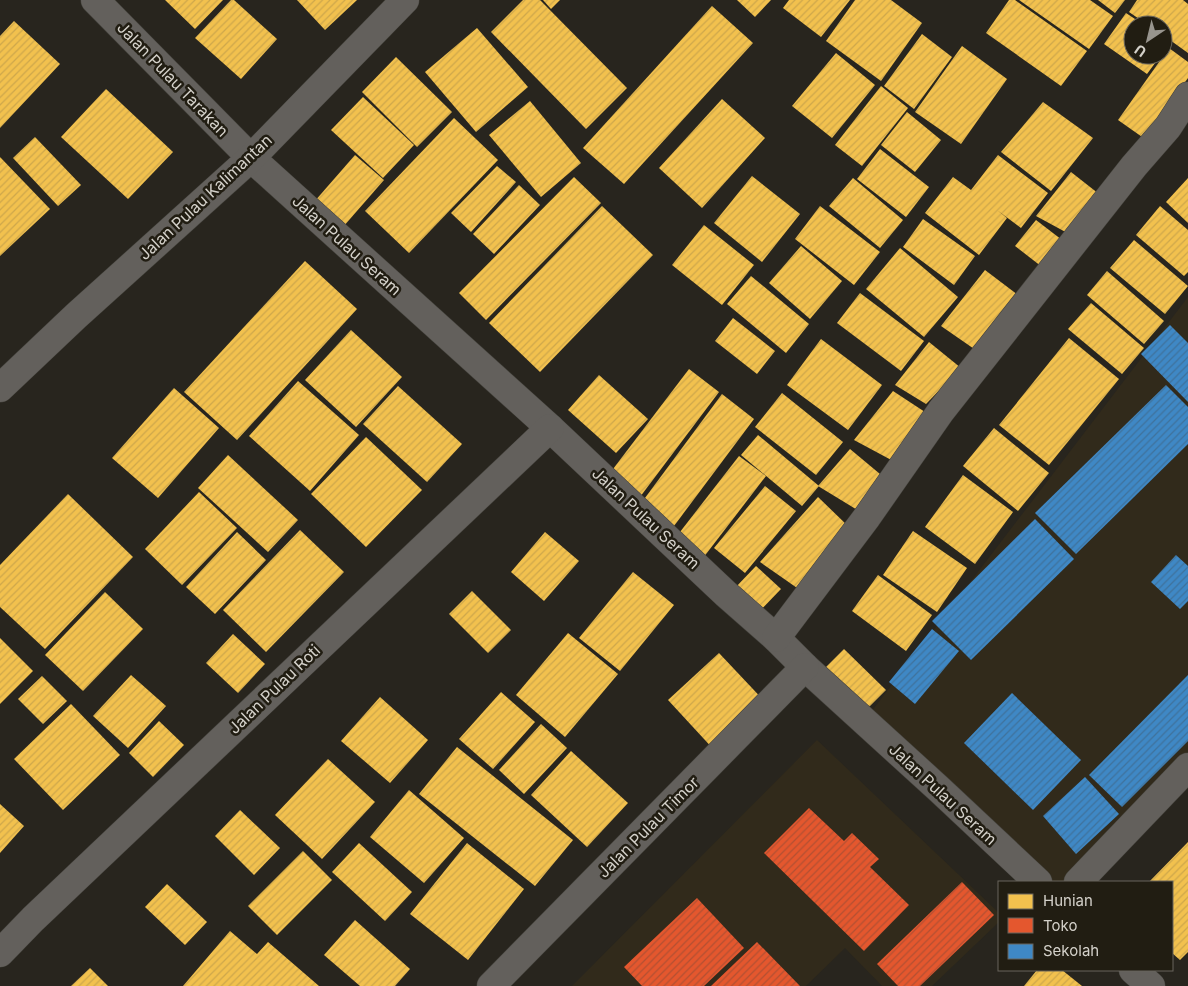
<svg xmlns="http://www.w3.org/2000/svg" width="1188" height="986" viewBox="0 0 1188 986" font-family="Inter,sans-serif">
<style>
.built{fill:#312a1b}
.homes{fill:url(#homes-hatch)}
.shops{fill:url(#shops-hatch)}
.schools{fill:url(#schools-hatch)}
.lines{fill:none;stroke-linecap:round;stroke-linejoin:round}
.minor-casing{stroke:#43413b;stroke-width:29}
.minor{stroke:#63605c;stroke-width:28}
.labels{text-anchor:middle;stroke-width:5;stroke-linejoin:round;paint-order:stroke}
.street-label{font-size:16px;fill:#d4d1ca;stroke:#211d12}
</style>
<defs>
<pattern id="homes-hatch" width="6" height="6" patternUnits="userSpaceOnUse" patternTransform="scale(1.25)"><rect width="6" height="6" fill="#f2c14e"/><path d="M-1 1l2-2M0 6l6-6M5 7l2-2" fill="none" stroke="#cea74b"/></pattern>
<pattern id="shops-hatch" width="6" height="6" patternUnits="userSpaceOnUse" patternTransform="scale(1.25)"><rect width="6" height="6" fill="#e4572e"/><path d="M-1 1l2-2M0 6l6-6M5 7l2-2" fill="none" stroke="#b35032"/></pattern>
<pattern id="schools-hatch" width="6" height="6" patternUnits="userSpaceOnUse" patternTransform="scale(1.25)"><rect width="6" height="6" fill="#3f88c5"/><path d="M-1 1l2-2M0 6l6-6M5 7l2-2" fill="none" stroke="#3f729c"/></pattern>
</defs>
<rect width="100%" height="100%" fill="#28251e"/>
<g class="built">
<path d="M 1188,297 L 1188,772 L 1083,882 L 1044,882 L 868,716 Z"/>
<path d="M 817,740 L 999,913 L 999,922 L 932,986 L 882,986 L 845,948 L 806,986 L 572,986 Z"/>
</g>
<g class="homes">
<path d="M 165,0 L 223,0 L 195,29 Z"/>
<path d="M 231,0 L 234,0 L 277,39 L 241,79 L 195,38 Z"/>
<path d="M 297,0 L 357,0 L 325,30 Z"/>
<path d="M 523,0 L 540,0 L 627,88 L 586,129 L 491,32 Z"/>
<path d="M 543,0 L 560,0 L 551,9 Z"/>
<path d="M 737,0 L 771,0 L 755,17 Z"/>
<path d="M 789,0 L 850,0 L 821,37 L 783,8 Z"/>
<path d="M 855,0 L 891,0 L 922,23 L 881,81 L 826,41 Z"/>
<path d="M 1009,0 L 1015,0 L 1087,51 L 1061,86 L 986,33 Z"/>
<path d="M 1019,0 L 1090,0 L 1113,16 L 1089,49 Z"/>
<path d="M 1098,0 L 1125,0 L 1115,13 Z"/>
<path d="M 1137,0 L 1183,0 L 1188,4 L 1188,53 L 1163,35 L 1163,25 L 1148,25 L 1129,12 Z"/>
<path d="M 712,6 L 753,43 L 624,184 L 583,148 Z"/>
<path d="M 1126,13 L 1144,25 L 1133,25 L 1133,55 L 1161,55 L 1147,74 L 1104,44 Z"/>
<path d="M 14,21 L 60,64 L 0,128 L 0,36 Z"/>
<path d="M 477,28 L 528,87 L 476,132 L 425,72 Z"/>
<path d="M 922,34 L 952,57 L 914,109 L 884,86 Z"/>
<path d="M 962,46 L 1007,79 L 961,144 L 915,112 Z"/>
<path d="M 1169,48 L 1188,62 L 1188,78 L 1145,139 L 1118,120 Z"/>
<path d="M 836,53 L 875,85 L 832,138 L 792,106 Z"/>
<path d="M 396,57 L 452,112 L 417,147 L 362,92 Z"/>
<path d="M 881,86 L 908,108 L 862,166 L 835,145 Z"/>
<path d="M 106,89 L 173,152 L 128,199 L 61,137 Z"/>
<path d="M 363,97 L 414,145 L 383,178 L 331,130 Z"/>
<path d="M 722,99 L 765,138 L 702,208 L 659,168 Z"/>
<path d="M 530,101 L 581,163 L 541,197 L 489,135 Z"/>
<path d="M 1043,102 L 1093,138 L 1051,191 L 1001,152 Z"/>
<path d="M 907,112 L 941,140 L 915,172 L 881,145 Z"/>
<path d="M 454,118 L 498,160 L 409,253 L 365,211 Z"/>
<path d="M 35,137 L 81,185 L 58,206 L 13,158 Z"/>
<path d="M 880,149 L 929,187 L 906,217 L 857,179 Z"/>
<path d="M 355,155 L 384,180 L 343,227 L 314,202 Z"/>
<path d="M 998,155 L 1048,193 L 1021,228 L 997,210 L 1007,218 L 979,255 L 925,213 L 953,177 L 971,190 Z"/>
<path d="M 0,157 L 50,209 L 0,256 Z"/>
<path d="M 497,166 L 516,182 L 471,232 L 451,213 Z"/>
<path d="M 1071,172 L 1099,194 L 1071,235 L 1036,216 Z"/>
<path d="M 752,176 L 800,214 L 762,262 L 714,223 Z"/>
<path d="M 574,177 L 601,203 L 486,320 L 459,293 Z"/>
<path d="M 853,178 L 903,220 L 880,248 L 829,206 Z"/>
<path d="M 1188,178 L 1188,223 L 1166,202 Z"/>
<path d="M 519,185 L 540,205 L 494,254 L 473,234 Z"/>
<path d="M 602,206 L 653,255 L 540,372 L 489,323 Z"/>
<path d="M 820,206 L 880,252 L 854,285 L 795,239 Z"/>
<path d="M 1160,206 L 1188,230 L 1188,272 L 1184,276 L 1136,235 Z"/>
<path d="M 923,219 L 975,256 L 954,285 L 903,247 Z"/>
<path d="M 1036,220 L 1066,243 L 1046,270 L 1015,246 Z"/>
<path d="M 704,225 L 754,265 L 722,305 L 672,265 Z"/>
<path d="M 1134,240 L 1188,286 L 1165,314 L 1110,268 Z"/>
<path d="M 801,246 L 842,281 L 810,319 L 769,283 Z"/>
<path d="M 900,248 L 958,297 L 924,337 L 866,289 Z"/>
<path d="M 305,261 L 357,309 L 237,440 L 184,392 Z"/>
<path d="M 985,270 L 1022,298 L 980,353 L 941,326 Z"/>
<path d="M 1107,271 L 1164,321 L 1144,344 L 1087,295 Z"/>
<path d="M 751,276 L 809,324 L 786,353 L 727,304 Z"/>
<path d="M 860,293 L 924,341 L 901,371 L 837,323 Z"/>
<path d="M 1091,303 L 1144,348 L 1122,374 L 1068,329 Z"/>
<path d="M 733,318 L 775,351 L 757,374 L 715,341 Z"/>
<path d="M 351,330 L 402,377 L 356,427 L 305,380 Z"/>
<path d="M 1069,338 L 1119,379 L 1049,465 L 999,425 Z"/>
<path d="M 821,339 L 882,385 L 848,430 L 787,385 Z"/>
<path d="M 929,342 L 961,368 L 926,404 L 895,385 Z"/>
<path d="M 689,369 L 719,392 L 640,497 L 610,473 Z"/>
<path d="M 599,375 L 648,419 L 616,453 L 568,410 Z"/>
<path d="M 298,381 L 359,435 L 310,491 L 249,436 Z"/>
<path d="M 398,386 L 462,444 L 427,482 L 363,424 Z"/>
<path d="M 174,388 L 219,428 L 158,498 L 112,458 Z"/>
<path d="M 893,391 L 928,414 L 895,462 L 854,440 Z"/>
<path d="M 782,393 L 843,442 L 816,475 L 755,427 Z"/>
<path d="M 722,394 L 754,419 L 674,526 L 642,502 Z"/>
<path d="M 994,428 L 1049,473 L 1018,511 L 963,466 Z"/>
<path d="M 758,435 L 819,486 L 802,506 L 741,455 Z"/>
<path d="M 366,437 L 422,490 L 366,547 L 311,494 Z"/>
<path d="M 850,449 L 886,479 L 859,511 L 818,486 Z"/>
<path d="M 228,455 L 298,520 L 268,552 L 198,488 Z"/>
<path d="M 739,456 L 766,476 L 700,562 L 673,541 Z"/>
<path d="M 963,475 L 1013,512 L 975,564 L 925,527 Z"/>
<path d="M 765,486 L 796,511 L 745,573 L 714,548 Z"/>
<path d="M 199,492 L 237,528 L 182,585 L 145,549 Z"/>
<path d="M 68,494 L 133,557 L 45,649 L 0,607 L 0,565 Z"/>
<path d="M 818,497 L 849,527 L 800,590 L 760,562 Z"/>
<path d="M 300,530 L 344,572 L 266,652 L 223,610 Z"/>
<path d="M 913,531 L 967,568 L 937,612 L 883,575 Z"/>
<path d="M 237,532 L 266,560 L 215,614 L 186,587 Z"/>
<path d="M 545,532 L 579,561 L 544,601 L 511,572 Z"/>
<path d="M 756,566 L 781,589 L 759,612 L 734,589 Z"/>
<path d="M 633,572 L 674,605 L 620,671 L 579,638 Z"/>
<path d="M 878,575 L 932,615 L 906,651 L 852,611 Z"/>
<path d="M 472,591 L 511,630 L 488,653 L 449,614 Z"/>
<path d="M 105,592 L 143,629 L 83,691 L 45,655 Z"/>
<path d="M 568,633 L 618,674 L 565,737 L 516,695 Z"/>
<path d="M 233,634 L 265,664 L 238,693 L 206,663 Z"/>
<path d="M 0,638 L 33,671 L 0,704 Z"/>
<path d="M 844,649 L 886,690 L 861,715 L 819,674 Z"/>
<path d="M 719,653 L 767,704 L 716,752 L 668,700 Z"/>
<path d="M 131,675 L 166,706 L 128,748 L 93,716 Z"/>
<path d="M 42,676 L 67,701 L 43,724 L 18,699 Z"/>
<path d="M 501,692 L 535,722 L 493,769 L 459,739 Z"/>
<path d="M 380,697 L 428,740 L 390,783 L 341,741 Z"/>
<path d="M 71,704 L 120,755 L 63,810 L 14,759 Z"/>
<path d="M 159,721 L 184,745 L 153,777 L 129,753 Z"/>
<path d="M 541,724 L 567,748 L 524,794 L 499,770 Z"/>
<path d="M 457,747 L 573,840 L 535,886 L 419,794 Z"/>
<path d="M 571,751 L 628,803 L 587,847 L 531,795 Z"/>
<path d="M 328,759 L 375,802 L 322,859 L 275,815 Z"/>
<path d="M 409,790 L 464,838 L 424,883 L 370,837 Z"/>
<path d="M 0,804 L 24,826 L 0,853 Z"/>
<path d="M 240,810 L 280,848 L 254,875 L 215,836 Z"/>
<path d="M 1188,842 L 1188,952 L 1180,960 L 1172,953 L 1172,882 L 1149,882 Z"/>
<path d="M 359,843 L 412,892 L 385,921 L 332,872 Z"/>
<path d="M 467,843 L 524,889 L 468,960 L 410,914 Z"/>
<path d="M 303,851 L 332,880 L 277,935 L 248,906 Z"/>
<path d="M 167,884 L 207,922 L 185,945 L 145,907 Z"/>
<path d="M 355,920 L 410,969 L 395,986 L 360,986 L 324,955 Z"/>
<path d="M 230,931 L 257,954 L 268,942 L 319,986 L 183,986 Z"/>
<path d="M 90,968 L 108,986 L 71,986 Z"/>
<path d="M 1037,970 L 1062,970 L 1082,986 L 1024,986 Z"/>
</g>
<g class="shops">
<path d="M 809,808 L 844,841 L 852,833 L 879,859 L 870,867 L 909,905 L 864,951 L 764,853 Z"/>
<path d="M 962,882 L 994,915 L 920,986 L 898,986 L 877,964 Z"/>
<path d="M 697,898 L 744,948 L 704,986 L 642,986 L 624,967 Z"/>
<path d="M 757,942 L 800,986 L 711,986 Z"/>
</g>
<g class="schools">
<path d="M 1170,325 L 1188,343 L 1188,402 L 1141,354 Z"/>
<path d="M 1166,385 L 1188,407 L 1188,444 L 1076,554 L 1035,513 Z"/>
<path d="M 1035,519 L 1074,559 L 971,660 L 932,621 Z"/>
<path d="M 1176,555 L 1188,566 L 1188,601 L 1180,609 L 1151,582 Z"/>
<path d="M 932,629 L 959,651 L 915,704 L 889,682 Z"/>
<path d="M 1188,675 L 1188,741 L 1122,807 L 1089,775 Z"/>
<path d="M 1012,693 L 1081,760 L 1033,810 L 964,743 Z"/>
<path d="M 1085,777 L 1119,814 L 1076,854 L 1043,816 Z"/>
</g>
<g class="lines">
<defs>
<g id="minor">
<path d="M 95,0 L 251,158 L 550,428 L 726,594 L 776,638 L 805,667 L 940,790 L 1038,882"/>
<path d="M 0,388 L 76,316 L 251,158 L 405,0"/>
<path d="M 776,638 L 867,517 L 941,411 L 1134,166 L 1168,127 L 1188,96"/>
<path d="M 1078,882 L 1188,767"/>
<path d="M 0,953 L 33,919 L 550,428"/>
<path d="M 1133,970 L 1151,986"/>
<path d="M 491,986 L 805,667"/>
</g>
</defs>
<use href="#minor" class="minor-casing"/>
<use href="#minor" class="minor"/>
</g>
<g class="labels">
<g class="street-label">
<text transform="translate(173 79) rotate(46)" y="6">Jalan Pulau Tarakan</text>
<text transform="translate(205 197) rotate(-43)" y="6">Jalan Pulau Kalimantan</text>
<text transform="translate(347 245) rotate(42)" y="6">Jalan Pulau Seram</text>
<text transform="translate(646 518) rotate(43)" y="6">Jalan Pulau Seram</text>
<text transform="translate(274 689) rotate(-44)" y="6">Jalan Pulau Roti</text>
<text transform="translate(943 794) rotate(43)" y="6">Jalan Pulau Seram</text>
<text transform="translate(648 827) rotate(-45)" y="6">Jalan Pulau Timor</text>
</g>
</g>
<rect x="998" y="881" width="175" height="90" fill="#211d12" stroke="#69655c"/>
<rect x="1008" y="894" width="25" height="15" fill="#f2c14e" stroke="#69655c"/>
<text x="1043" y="906" font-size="15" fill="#d4d1ca">Hunian</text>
<rect x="1008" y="918" width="25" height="15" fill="#e4572e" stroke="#69655c"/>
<text x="1043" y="931" font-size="15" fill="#d4d1ca">Toko</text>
<rect x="1008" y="944" width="25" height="15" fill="#3f88c5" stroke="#69655c"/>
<text x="1043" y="956" font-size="15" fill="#d4d1ca">Sekolah</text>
<g transform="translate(1148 40) rotate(215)"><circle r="24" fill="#211d12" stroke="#69655c"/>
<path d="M0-4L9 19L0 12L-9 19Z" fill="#98958e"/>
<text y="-8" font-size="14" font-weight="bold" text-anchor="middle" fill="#d4d1ca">U</text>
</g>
</svg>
